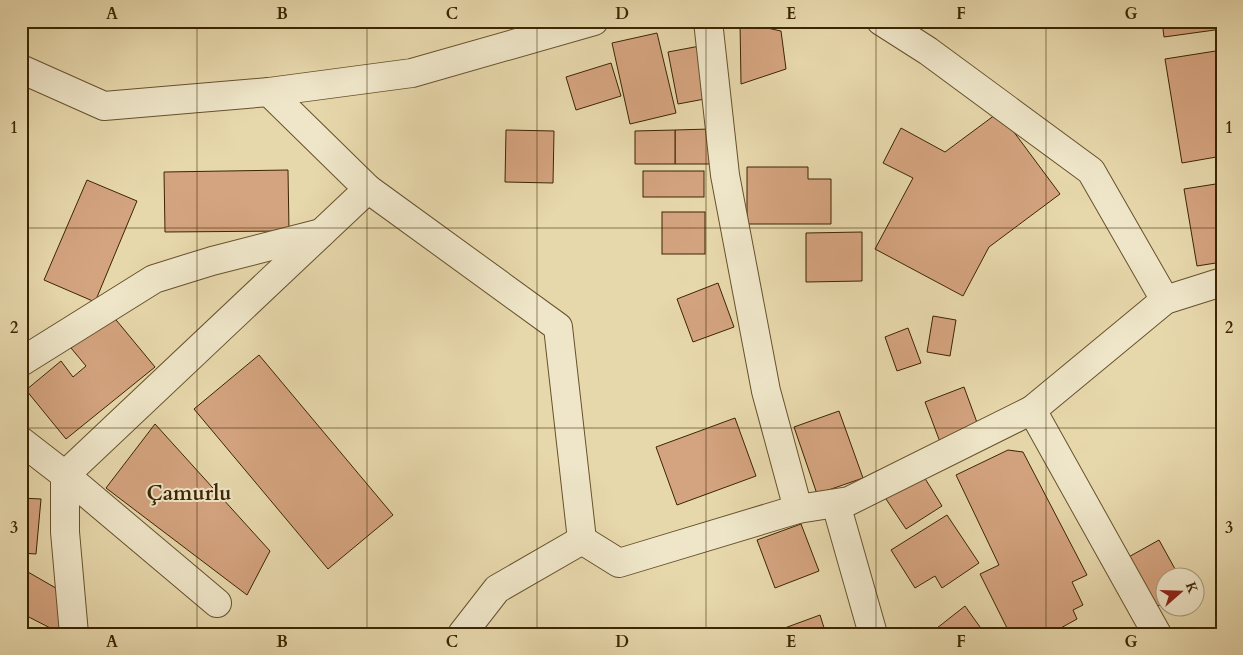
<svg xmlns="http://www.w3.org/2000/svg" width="1243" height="655" viewBox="0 0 1243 655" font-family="Cardo,serif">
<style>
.building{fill:#d4a37f;stroke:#3c2502}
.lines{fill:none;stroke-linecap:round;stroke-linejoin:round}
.minor-casing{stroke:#67522c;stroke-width:30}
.minor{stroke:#efe6c9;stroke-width:28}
.grid{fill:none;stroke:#3c2502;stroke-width:1;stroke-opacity:0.55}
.labels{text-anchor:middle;stroke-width:4;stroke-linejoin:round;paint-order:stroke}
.district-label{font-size:21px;font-weight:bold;fill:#3c2502;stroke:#efe6c9}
.neatline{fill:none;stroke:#3c2502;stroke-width:2}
.grid-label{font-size:16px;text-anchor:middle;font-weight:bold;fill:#3c2502}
</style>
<rect width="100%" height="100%" fill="#e7d8ac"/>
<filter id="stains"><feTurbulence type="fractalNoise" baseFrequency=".004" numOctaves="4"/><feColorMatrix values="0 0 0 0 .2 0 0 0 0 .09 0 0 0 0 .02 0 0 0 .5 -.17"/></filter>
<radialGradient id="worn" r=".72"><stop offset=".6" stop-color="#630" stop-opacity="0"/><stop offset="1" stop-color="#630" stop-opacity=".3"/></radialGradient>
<g class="building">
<path d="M 1162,21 L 1222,21 L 1222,29 L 1164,37 Z"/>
<path d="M 740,22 L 781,31 L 786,69 L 741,84 Z"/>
<path d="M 657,33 L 676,113 L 630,124 L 612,43 Z"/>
<path d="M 700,46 L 710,98 L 678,104 L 668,52 Z"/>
<path d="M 1222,50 L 1222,156 L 1182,163 L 1165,59 Z"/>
<path d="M 611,63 L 621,96 L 576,110 L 566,77 Z"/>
<path d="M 999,112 L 1060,194 L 989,247 L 963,296 L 875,249 L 913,178 L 883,163 L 901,128 L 945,152 Z"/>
<path d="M 710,129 L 710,164 L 675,164 L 675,130 Z"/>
<path d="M 506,130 L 554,131 L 553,183 L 505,182 Z"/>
<path d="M 675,130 L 675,164 L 635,164 L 635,131 Z"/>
<path d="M 747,167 L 808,167 L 808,179 L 831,179 L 831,224 L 747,224 Z"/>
<path d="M 288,170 L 289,231 L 165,232 L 164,172 Z"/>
<rect x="643" y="171" width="61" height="26"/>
<path d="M 87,180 L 137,201 L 95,302 L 44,280 Z"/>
<path d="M 1222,183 L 1222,262 L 1197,266 L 1184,189 Z"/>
<rect x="662" y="212" width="43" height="42"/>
<path d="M 862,232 L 862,281 L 806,282 L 806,233 Z"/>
<path d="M 718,283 L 734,327 L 693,342 L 677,299 Z"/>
<path d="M 112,315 L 155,367 L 66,439 L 26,390 L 61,361 L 73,377 L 86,366 L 71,348 Z"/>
<path d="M 933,316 L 956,320 L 950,356 L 927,352 Z"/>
<path d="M 908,328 L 921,363 L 897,371 L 885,337 Z"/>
<path d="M 259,355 L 393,515 L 328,569 L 194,409 Z"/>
<path d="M 964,387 L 979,428 L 940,442 L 925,402 Z"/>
<path d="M 839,411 L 863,478 L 817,494 L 794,427 Z"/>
<path d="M 735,418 L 756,476 L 677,505 L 656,447 Z"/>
<path d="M 155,424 L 270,551 L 247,595 L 106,488 Z"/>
<path d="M 1008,450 L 1023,452 L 1087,575 L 1072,582 L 1083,605 L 1073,610 L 1077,619 L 1050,634 L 1010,634 L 980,574 L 999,565 L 956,475 Z"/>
<path d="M 921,472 L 942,506 L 906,529 L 884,496 Z"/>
<path d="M 21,498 L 41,499 L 36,554 L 21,553 Z"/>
<path d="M 947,515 L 979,563 L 942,588 L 935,576 L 915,588 L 891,550 Z"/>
<path d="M 801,524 L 819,571 L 775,588 L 757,540 Z"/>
<path d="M 1159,540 L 1180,578 L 1166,578 L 1166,602 L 1152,609 L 1125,559 Z"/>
<path d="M 21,568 L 61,591 L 62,634 L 21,613 Z"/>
<path d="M 965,606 L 985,634 L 933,634 L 932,632 Z"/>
<path d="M 820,615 L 826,634 L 784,634 L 782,629 Z"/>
</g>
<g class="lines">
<defs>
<g id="minor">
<path d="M 708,21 L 725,175 L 766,391 L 798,509"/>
<path d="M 881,21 L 928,51 L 1091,171 L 1165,300"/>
<path d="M 21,69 L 104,106 L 269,92 L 412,73 L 594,21"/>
<path d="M 368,189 L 558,327 L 582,540 L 497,589 L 462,634"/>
<path d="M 21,362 L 154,279 L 212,261 L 321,233"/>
<path d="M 21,441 L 65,475 L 368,189 L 269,92"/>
<path d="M 65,475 L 217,603"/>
<path d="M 65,475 L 65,532 L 74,634"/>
<path d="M 836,504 L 873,634"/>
<path d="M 582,540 L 619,563 L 798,509 L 849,501 L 1032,410"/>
<path d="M 1157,634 L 1032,410 L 1165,300 L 1222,282"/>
</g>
</defs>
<use href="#minor" class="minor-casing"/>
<use href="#minor" class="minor"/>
</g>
<path class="grid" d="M 197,21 L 197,634M 367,21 L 367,634M 537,21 L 537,634M 706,21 L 706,634M 876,21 L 876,634M 1046,21 L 1046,634M 21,228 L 1222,228M 21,428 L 1222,428"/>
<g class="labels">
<g class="district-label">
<text x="189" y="500">Çamurlu</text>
</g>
</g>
<rect width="1243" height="655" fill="none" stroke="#e7d8ac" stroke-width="55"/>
<g transform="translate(1180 592) rotate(70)"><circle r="24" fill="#efe6c9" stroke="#a79979"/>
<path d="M0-4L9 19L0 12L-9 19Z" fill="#8f2418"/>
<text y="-8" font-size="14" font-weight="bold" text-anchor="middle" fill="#3c2502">K</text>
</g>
<rect x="28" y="28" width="1188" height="600" class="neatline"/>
<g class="grid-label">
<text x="112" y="19">A</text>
<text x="282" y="19">B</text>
<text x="452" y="19">C</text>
<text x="622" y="19">D</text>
<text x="791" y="19">E</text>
<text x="961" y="19">F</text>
<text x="1131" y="19">G</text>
<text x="14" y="133">1</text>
<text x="1229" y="133">1</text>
<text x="14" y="333">2</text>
<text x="1229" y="333">2</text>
<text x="14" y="533">3</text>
<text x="1229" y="533">3</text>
<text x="112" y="647">A</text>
<text x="282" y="647">B</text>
<text x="452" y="647">C</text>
<text x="622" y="647">D</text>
<text x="791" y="647">E</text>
<text x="961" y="647">F</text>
<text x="1131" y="647">G</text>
</g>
<rect width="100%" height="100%" filter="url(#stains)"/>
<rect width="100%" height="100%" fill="url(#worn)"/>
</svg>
